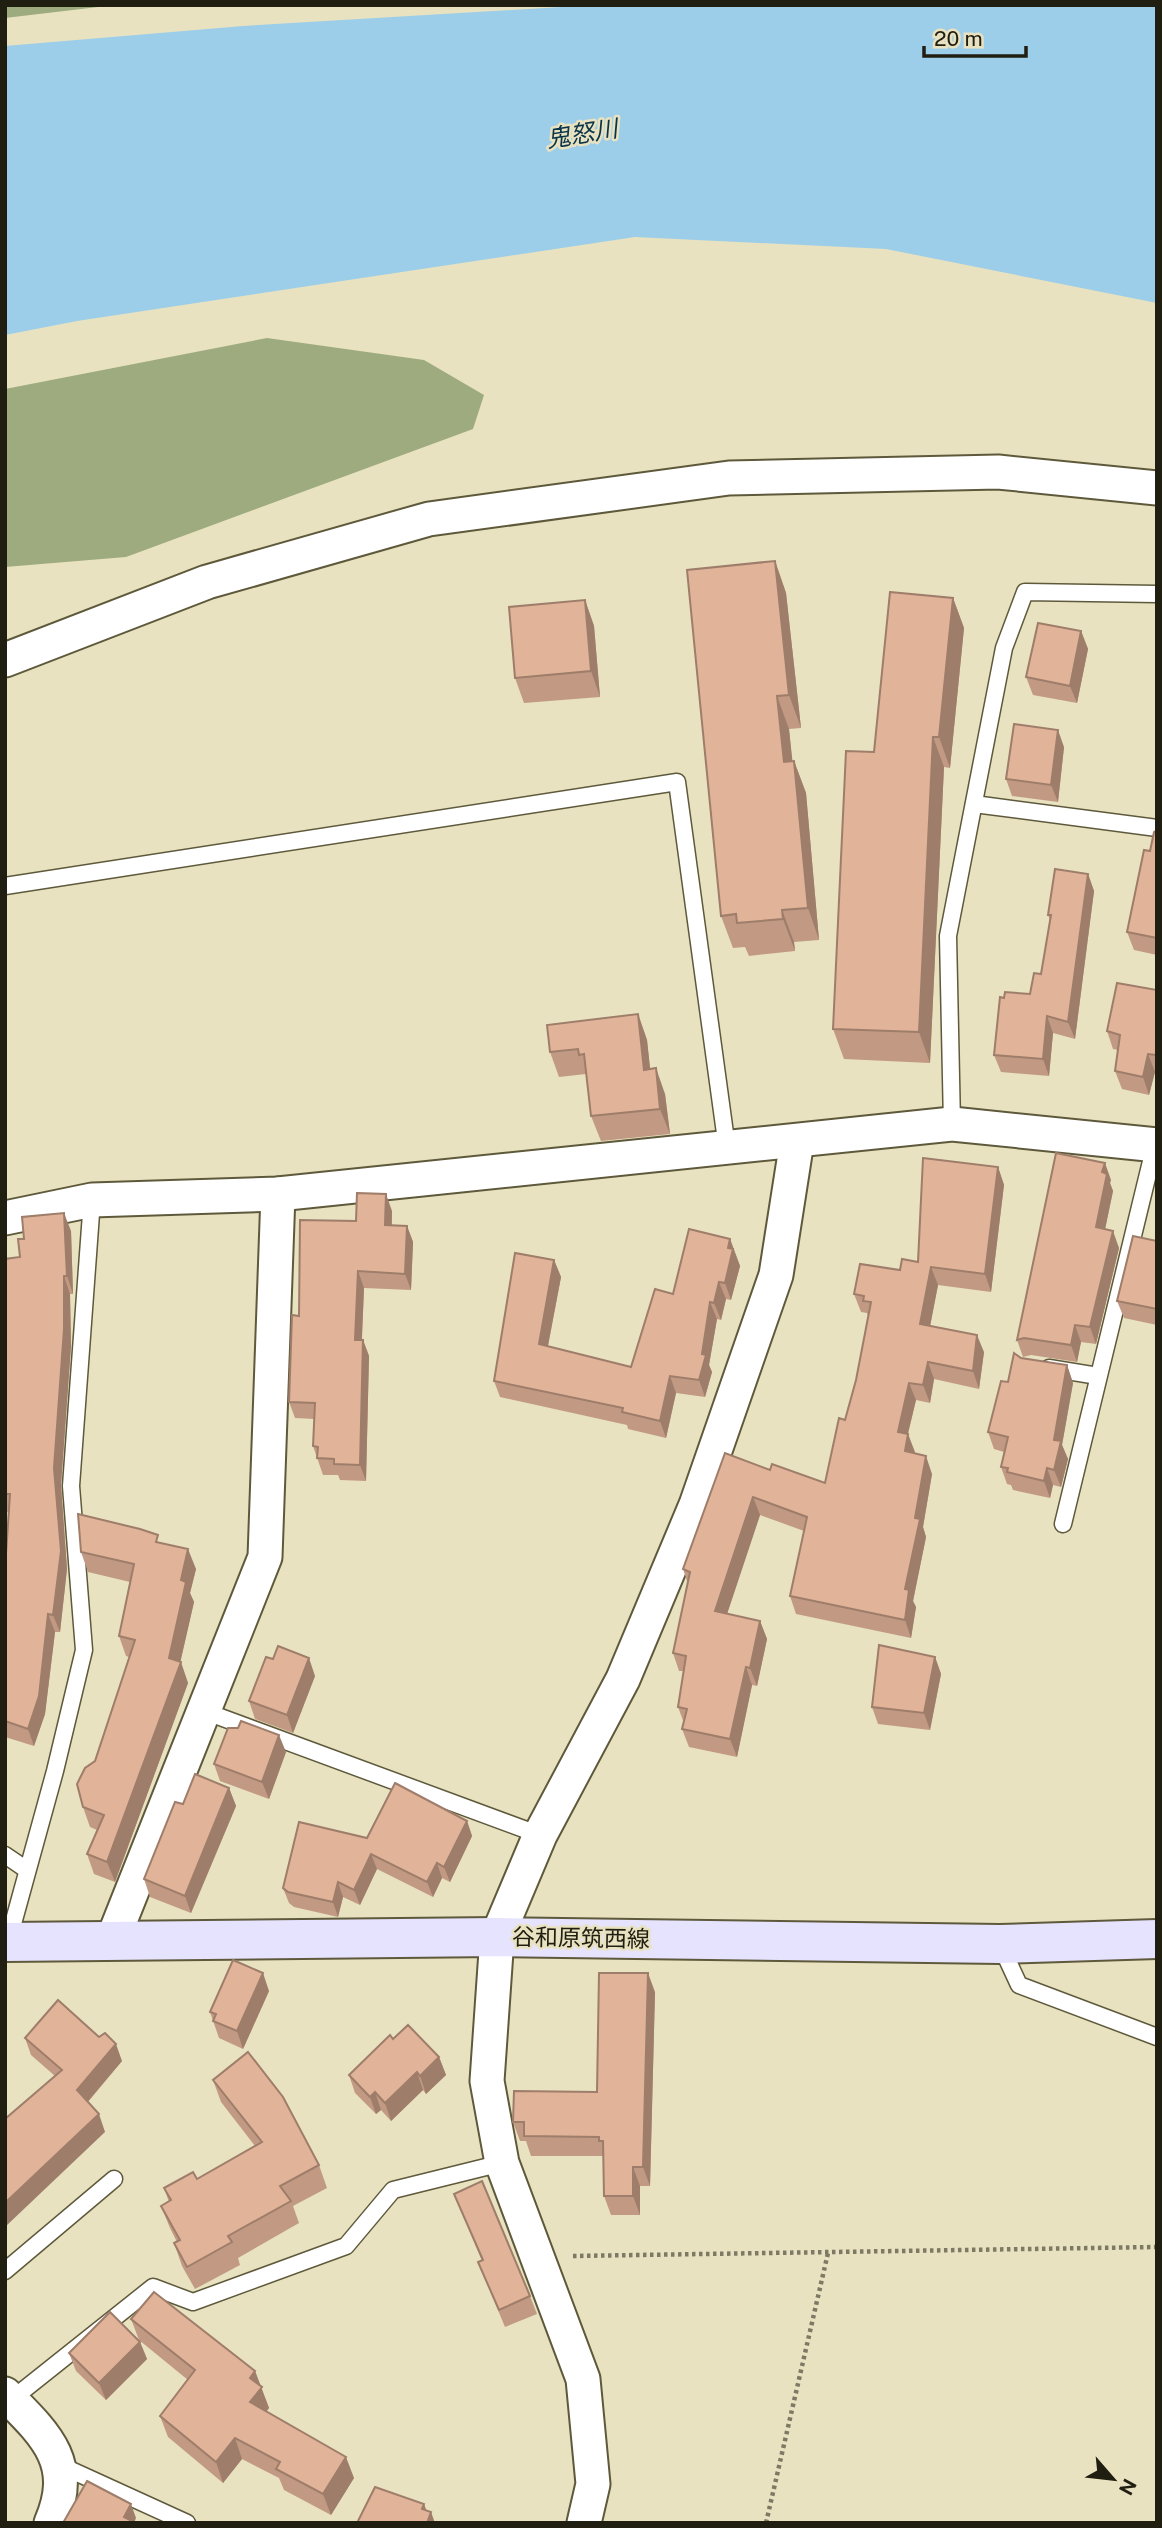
<svg xmlns="http://www.w3.org/2000/svg" width="1162" height="2528" viewBox="0 0 1162 2528" font-family="'Public Sans','Noto Sans JP',sans-serif">
<style>
.forest{fill:#9eab7e}
.water{fill:#9ccee9}
.lines{fill:none;stroke-linecap:round;stroke-linejoin:round}
.service-casing{stroke:#5e593b;stroke-width:19}
.minor-casing{stroke:#5e593b;stroke-width:37}
.secondary-casing{stroke:#5e593b;stroke-width:42}
.path{stroke:#7e7964;stroke-width:4.5;stroke-dasharray:3.5 3.5;stroke-linecap:butt}
.service{stroke:#fff;stroke-width:16}
.minor{stroke:#fff;stroke-width:33}
.secondary{stroke:#e6e3fe;stroke-width:38}
.wall{fill:#c29a83}
.shaded-wall{fill:#9e7d6a}
.building{fill:#e1b398;stroke:#9e7d6a;stroke-width:2}
.labels{text-anchor:middle;stroke-width:5;stroke-linejoin:round;paint-order:stroke}
.street-label{font-size:23px;fill:#201d11;stroke:#e8e2c1}
.water-label{font-size:24px;font-style:italic;fill:#0a3549;stroke:#e8e2c1}
</style>
<rect width="100%" height="100%" fill="#e8e2c1"/>
<g class="forest">
<path d="M 5,5 L 115,5 L 5,18 Z"/>
<path d="M 267,338 L 424,360 L 484,395 L 473,429 L 126,557 L 5,567 L 5,389 Z"/>
</g>
<path class="water" d="M 594,5 L 1157,5 L 1157,303 L 886,249 L 635,237 L 77,321 L 5,335 L 5,46 L 243,26 Z"/>
<g class="lines">
<defs>
<g id="service">
<path d="M 974,804 L 1157,828"/>
<path d="M 5,886 L 677,782 L 727,1148"/>
<path d="M 952,1124 L 948,936 L 1004,648 L 1025,592 L 1157,594"/>
<path d="M 1049,1368 L 1098,1376"/>
<path d="M 1063,1524 L 1155,1145"/>
<path d="M 204,1711 L 540,1835"/>
<path d="M 5,1855 L 27,1870"/>
<path d="M 8,1942 L 55,1771 L 84,1650 L 71,1486 L 92,1200"/>
<path d="M 1000,1944 L 1019,1985 L 1157,2037"/>
<path d="M 5,2271 L 114,2179"/>
<path d="M 11,2400 L 153,2287 L 193,2302 L 346,2246 L 393,2190 L 502,2163"/>
<path d="M 62,2466 L 187,2523"/>
</g>
<g id="minor">
<path d="M 5,660 L 207,582 L 429,519 L 729,478 L 998,472 L 1157,488"/>
<path d="M 5,1218 L 92,1200 L 278,1194 L 952,1124 L 1157,1145"/>
<path d="M 112,1941 L 265,1557 L 278,1194"/>
<path d="M 5,2394 C 46,2435 77,2463 51,2523"/>
<path d="M 584,2523 L 593,2484 L 583,2379 L 502,2163 L 487,2081 L 497,1937 L 540,1835 L 623,1679 L 696,1505 L 776,1275 L 797,1141"/>
</g>
<path id="secondary" d="M 5,1942 L 497,1937 L 1000,1944 L 1157,1939"/>
</defs>
<use href="#service" class="service-casing"/>
<use href="#minor" class="minor-casing"/>
<use href="#secondary" class="secondary-casing"/>
<g class="path">
<path d="M 573,2256 L 1157,2247"/>
<path d="M 766,2523 L 828,2253"/>
</g>
<use href="#service" class="service"/>
<use href="#minor" class="minor"/>
<use href="#secondary" class="secondary"/>
</g>
<g class="wall">
<path d="M 775,561 L 786,593 L 801,728 L 789,729 L 792,761 L 794,761 L 806,793 L 819,940 L 794,942 L 795,951 L 749,956 L 745,947 L 733,948 L 721,916 Z"/>
<path d="M 953,598 L 964,628 L 950,768 L 944,767 L 930,1063 L 844,1059 L 833,1029 L 874,752 Z"/>
<path d="M 585,600 L 594,626 L 600,697 L 524,703 L 515,678 Z"/>
<path d="M 1081,631 L 1088,649 L 1077,703 L 1033,695 L 1026,677 Z"/>
<path d="M 1064,747 L 1058,802 L 1012,796 L 1006,779 Z"/>
<path d="M 1157,830 L 1157,955 L 1134,950 L 1127,932 Z"/>
<path d="M 1088,874 L 1094,891 L 1075,1039 L 1053,1033 L 1049,1076 L 1001,1072 L 994,1055 L 1004,998 L 1030,994 L 1041,974 L 1050,920 L 1048,915 Z"/>
<path d="M 1157,990 L 1157,1072 L 1155,1072 L 1149,1095 L 1122,1089 L 1115,1071 L 1118,1050 L 1113,1049 L 1107,1031 Z"/>
<path d="M 638,1014 L 647,1040 L 650,1069 L 665,1094 L 670,1134 L 601,1141 L 591,1116 L 586,1074 L 559,1077 L 550,1052 Z"/>
<path d="M 998,1167 L 1004,1185 L 991,1292 L 938,1285 L 930,1326 L 984,1352 L 979,1389 L 934,1379 L 930,1403 L 916,1400 L 908,1434 L 914,1453 L 932,1474 L 923,1527 L 926,1537 L 913,1601 L 916,1607 L 911,1638 L 796,1614 L 790,1596 L 804,1531 L 760,1515 L 727,1614 L 760,1621 L 767,1639 L 757,1686 L 752,1685 L 737,1757 L 689,1747 L 682,1729 L 684,1723 L 678,1707 L 684,1671 L 679,1671 L 673,1653 L 688,1584 L 683,1569 L 770,1470 L 825,1483 L 845,1420 L 856,1380 L 868,1316 L 867,1313 L 861,1312 L 854,1294 L 900,1270 L 918,1262 Z"/>
<path d="M 1111,1180 L 1110,1183 L 1113,1191 L 1105,1229 L 1119,1248 L 1096,1344 L 1081,1342 L 1077,1362 L 1031,1355 L 1023,1357 L 1017,1340 Z"/>
<path d="M 392,1211 L 392,1225 L 407,1226 L 413,1242 L 411,1290 L 364,1288 L 362,1340 L 363,1340 L 369,1356 L 366,1481 L 340,1480 L 338,1475 L 323,1475 L 313,1446 L 314,1419 L 295,1418 L 289,1402 L 356,1221 Z"/>
<path d="M 71,1231 L 73,1294 L 70,1294 L 71,1346 L 61,1485 L 67,1569 L 60,1632 L 55,1632 L 45,1714 L 34,1746 L 5,1737 L 5,1569 L 9,1512 L 5,1512 L 5,1259 L 20,1257 L 24,1239 Z"/>
<path d="M 730,1239 L 740,1266 L 731,1300 L 726,1299 L 721,1320 L 717,1319 L 709,1365 L 712,1372 L 705,1397 L 676,1393 L 666,1438 L 628,1429 L 627,1425 L 500,1397 L 494,1381 L 554,1260 L 561,1277 L 548,1346 L 631,1367 L 673,1294 Z"/>
<path d="M 1157,1241 L 1157,1325 L 1124,1318 L 1117,1301 Z"/>
<path d="M 1021,1358 L 1067,1365 L 1073,1383 L 1062,1445 L 1068,1459 L 1061,1487 L 1053,1485 L 1050,1498 L 1013,1490 L 1011,1485 L 1007,1484 L 1001,1467 L 1004,1452 L 994,1449 L 988,1432 L 1008,1382 Z"/>
<path d="M 161,1543 L 196,1569 L 190,1593 L 194,1602 L 180,1662 L 188,1683 L 115,1882 L 94,1874 L 87,1854 L 97,1830 L 90,1827 L 83,1807 L 95,1761 L 129,1657 L 126,1656 L 119,1636 L 130,1582 L 88,1572 L 81,1552 Z"/>
<path d="M 935,1657 L 941,1674 L 930,1730 L 878,1724 L 872,1707 Z"/>
<path d="M 315,1676 L 293,1733 L 255,1719 L 249,1701 Z"/>
<path d="M 286,1752 L 269,1799 L 220,1781 L 214,1764 Z"/>
<path d="M 229,1788 L 236,1806 L 191,1913 L 150,1897 L 144,1879 L 183,1804 Z"/>
<path d="M 467,1821 L 472,1836 L 450,1882 L 442,1878 L 433,1897 L 377,1869 L 360,1905 L 343,1897 L 338,1917 L 294,1907 L 289,1903 L 283,1888 L 367,1838 Z"/>
<path d="M 269,1991 L 243,2049 L 219,2038 L 210,2012 Z"/>
<path d="M 655,1992 L 650,2186 L 640,2186 L 640,2215 L 611,2215 L 604,2196 L 604,2156 L 531,2156 L 526,2141 L 520,2141 L 513,2122 L 597,2092 Z"/>
<path d="M 25,2038 L 122,2061 L 88,2102 L 105,2132 L 55,2076 L 31,2055 Z"/>
<path d="M 393,2039 L 439,2057 L 446,2075 L 426,2094 L 423,2090 L 391,2121 L 381,2110 L 376,2114 L 355,2093 L 349,2075 Z"/>
<path d="M 213,2080 L 319,2165 L 327,2188 L 293,2206 L 299,2223 L 238,2258 L 240,2265 L 195,2289 L 182,2266 L 174,2243 L 177,2242 L 170,2228 L 161,2206 L 169,2202 L 164,2188 L 197,2179 L 255,2146 L 221,2102 Z"/>
<path d="M 454,2194 L 530,2296 L 537,2314 L 505,2327 L 485,2279 L 478,2262 L 482,2261 Z"/>
<path d="M 131,2319 L 255,2371 L 269,2408 L 266,2412 L 354,2478 L 331,2515 L 284,2490 L 279,2478 L 242,2459 L 223,2483 L 168,2437 L 160,2416 L 188,2380 L 139,2340 Z"/>
<path d="M 140,2342 L 147,2359 L 106,2400 L 76,2371 L 69,2353 Z"/>
</g>
<g class="shaded-wall">
<path d="M 775,561 L 786,593 L 801,728 L 789,695 Z"/>
<path d="M 953,598 L 964,628 L 950,768 L 939,737 Z"/>
<path d="M 585,600 L 594,626 L 600,697 L 591,671 Z"/>
<path d="M 1081,631 L 1088,649 L 1077,703 L 1070,686 Z"/>
<path d="M 777,696 L 789,729 L 796,794 L 784,762 Z"/>
<path d="M 1058,730 L 1064,747 L 1058,802 L 1051,785 Z"/>
<path d="M 933,737 L 944,767 L 930,1063 L 919,1032 Z"/>
<path d="M 794,761 L 806,793 L 819,940 L 808,908 Z"/>
<path d="M 1088,874 L 1094,891 L 1075,1039 L 1068,1022 Z"/>
<path d="M 782,910 L 794,942 L 795,951 L 783,919 Z"/>
<path d="M 638,1014 L 647,1040 L 653,1095 L 644,1070 Z"/>
<path d="M 1047,1016 L 1053,1033 L 1049,1076 L 1043,1059 Z"/>
<path d="M 1148,1054 L 1155,1072 L 1149,1095 L 1143,1077 Z"/>
<path d="M 656,1068 L 665,1094 L 670,1134 L 660,1109 Z"/>
<path d="M 1105,1163 L 1111,1180 L 1110,1183 L 1113,1191 L 1102,1244 L 1096,1227 L 1102,1172 Z"/>
<path d="M 998,1167 L 1004,1185 L 991,1292 L 985,1274 Z"/>
<path d="M 386,1194 L 392,1211 L 391,1241 L 385,1225 Z"/>
<path d="M 64,1213 L 71,1231 L 73,1294 L 67,1276 Z"/>
<path d="M 407,1226 L 413,1242 L 411,1290 L 405,1274 Z"/>
<path d="M 1113,1231 L 1119,1248 L 1096,1344 L 1090,1327 Z"/>
<path d="M 730,1239 L 740,1266 L 731,1300 L 725,1283 L 728,1248 Z"/>
<path d="M 554,1260 L 561,1277 L 545,1361 L 539,1344 Z"/>
<path d="M 931,1267 L 938,1285 L 927,1342 L 920,1324 Z"/>
<path d="M 358,1271 L 364,1288 L 361,1356 L 355,1340 Z"/>
<path d="M 64,1276 L 70,1294 L 71,1346 L 61,1485 L 67,1569 L 60,1632 L 53,1615 L 54,1468 Z"/>
<path d="M 719,1282 L 726,1299 L 721,1320 L 714,1303 Z"/>
<path d="M 710,1302 L 717,1319 L 709,1365 L 712,1372 L 705,1397 L 699,1380 L 702,1354 Z"/>
<path d="M 1075,1325 L 1081,1342 L 1077,1362 L 1071,1345 Z"/>
<path d="M 977,1335 L 984,1352 L 979,1389 L 973,1371 Z"/>
<path d="M 363,1340 L 369,1356 L 366,1481 L 360,1465 Z"/>
<path d="M 928,1362 L 934,1379 L 930,1403 L 923,1385 Z"/>
<path d="M 1067,1365 L 1073,1383 L 1062,1445 L 1068,1459 L 1061,1487 L 1054,1470 L 1054,1440 Z"/>
<path d="M 670,1376 L 676,1393 L 666,1438 L 660,1421 Z"/>
<path d="M 909,1383 L 916,1400 L 904,1449 L 898,1432 Z"/>
<path d="M 908,1434 L 915,1452 L 911,1468 L 905,1451 Z"/>
<path d="M 926,1456 L 932,1474 L 923,1527 L 926,1537 L 913,1601 L 916,1607 L 911,1638 L 905,1620 L 905,1589 L 915,1518 Z"/>
<path d="M 1047,1468 L 1053,1485 L 1050,1498 L 1044,1481 Z"/>
<path d="M 753,1497 L 760,1515 L 722,1629 L 715,1611 Z"/>
<path d="M 188,1549 L 196,1569 L 190,1593 L 194,1602 L 179,1668 L 181,1662 L 188,1683 L 115,1882 L 107,1862 L 181,1580 Z"/>
<path d="M 48,1614 L 55,1632 L 45,1714 L 34,1746 L 28,1729 Z"/>
<path d="M 760,1621 L 767,1639 L 757,1686 L 750,1668 Z"/>
<path d="M 935,1657 L 941,1674 L 930,1730 L 924,1713 Z"/>
<path d="M 309,1658 L 315,1676 L 293,1733 L 287,1715 Z"/>
<path d="M 746,1667 L 752,1685 L 737,1757 L 730,1739 Z"/>
<path d="M 279,1735 L 286,1752 L 269,1799 L 262,1782 Z"/>
<path d="M 229,1788 L 236,1806 L 191,1913 L 185,1896 Z"/>
<path d="M 467,1821 L 472,1836 L 450,1882 L 444,1867 Z"/>
<path d="M 371,1854 L 377,1869 L 360,1905 L 354,1890 Z"/>
<path d="M 437,1863 L 442,1878 L 433,1897 L 427,1882 Z"/>
<path d="M 338,1882 L 343,1897 L 338,1917 L 333,1902 Z"/>
<path d="M 263,1973 L 269,1991 L 243,2049 L 237,2031 Z"/>
<path d="M 648,1973 L 655,1992 L 650,2186 L 643,2167 Z"/>
<path d="M 116,2044 L 122,2061 L 83,2107 L 77,2090 Z"/>
<path d="M 439,2057 L 446,2075 L 426,2094 L 420,2076 Z"/>
<path d="M 417,2072 L 423,2090 L 391,2121 L 385,2103 Z"/>
<path d="M 375,2092 L 381,2110 L 376,2114 L 370,2097 Z"/>
<path d="M 99,2114 L 105,2132 L 5,2227 L 5,2203 Z"/>
<path d="M 633,2167 L 640,2186 L 640,2215 L 633,2196 Z"/>
<path d="M 140,2342 L 147,2359 L 106,2400 L 99,2383 Z"/>
<path d="M 255,2371 L 269,2408 L 257,2423 L 250,2402 L 250,2378 Z"/>
<path d="M 235,2438 L 242,2459 L 223,2483 L 216,2462 Z"/>
<path d="M 346,2457 L 354,2478 L 331,2515 L 323,2494 Z"/>
<path d="M 131,2504 L 136,2518 L 134,2523 L 124,2517 Z"/>
<path d="M 424,2504 L 429,2517 L 431,2512 L 435,2523 L 427,2523 L 422,2509 Z"/>
</g>
<g class="building">
<path d="M 775,561 L 789,695 L 777,696 L 784,762 L 794,761 L 808,908 L 782,910 L 783,919 L 737,923 L 736,914 L 721,916 L 687,570 Z"/>
<path d="M 890,592 L 953,598 L 939,737 L 933,737 L 919,1032 L 833,1029 L 846,751 L 874,752 Z"/>
<path d="M 585,600 L 591,671 L 515,678 L 509,607 Z"/>
<path d="M 1038,623 L 1081,631 L 1070,686 L 1026,677 Z"/>
<path d="M 1014,724 L 1058,730 L 1051,785 L 1006,779 Z"/>
<path d="M 1157,830 L 1157,938 L 1127,932 L 1144,850 L 1150,851 L 1154,832 Z"/>
<path d="M 1055,869 L 1088,874 L 1068,1022 L 1047,1016 L 1043,1059 L 994,1055 L 1000,997 L 1004,998 L 1005,992 L 1030,994 L 1034,973 L 1041,974 L 1051,915 L 1048,915 Z"/>
<path d="M 1117,983 L 1157,990 L 1157,1053 L 1156,1055 L 1148,1054 L 1143,1077 L 1115,1071 L 1120,1035 L 1107,1031 Z"/>
<path d="M 638,1014 L 644,1070 L 656,1068 L 660,1109 L 591,1116 L 584,1054 L 579,1055 L 578,1049 L 550,1052 L 547,1025 Z"/>
<path d="M 1056,1153 L 1105,1163 L 1102,1172 L 1107,1174 L 1096,1227 L 1113,1231 L 1090,1327 L 1075,1325 L 1071,1345 L 1024,1338 L 1017,1340 Z"/>
<path d="M 923,1158 L 998,1167 L 985,1274 L 931,1267 L 920,1324 L 977,1335 L 973,1371 L 928,1362 L 923,1385 L 909,1383 L 898,1432 L 908,1434 L 905,1451 L 926,1456 L 915,1518 L 920,1519 L 905,1589 L 909,1590 L 905,1620 L 790,1596 L 807,1517 L 753,1497 L 715,1611 L 760,1621 L 750,1668 L 746,1667 L 730,1739 L 682,1729 L 687,1709 L 678,1707 L 686,1656 L 673,1653 L 690,1572 L 683,1569 L 725,1453 L 770,1470 L 772,1464 L 825,1483 L 839,1418 L 845,1420 L 856,1380 L 871,1302 L 863,1301 L 864,1296 L 854,1294 L 860,1264 L 900,1270 L 902,1259 L 918,1262 Z"/>
<path d="M 357,1193 L 386,1194 L 385,1225 L 407,1226 L 405,1274 L 358,1271 L 355,1340 L 363,1340 L 360,1465 L 334,1464 L 334,1459 L 317,1458 L 318,1447 L 313,1446 L 315,1403 L 289,1402 L 292,1315 L 299,1316 L 300,1220 L 356,1221 Z"/>
<path d="M 64,1213 L 67,1276 L 64,1276 L 64,1329 L 54,1468 L 61,1551 L 53,1615 L 48,1614 L 39,1696 L 28,1729 L 5,1721 L 5,1569 L 10,1494 L 5,1494 L 5,1259 L 20,1257 L 18,1239 L 24,1239 L 22,1217 Z"/>
<path d="M 689,1229 L 730,1239 L 728,1248 L 733,1249 L 725,1283 L 719,1282 L 714,1303 L 710,1302 L 702,1354 L 706,1355 L 699,1380 L 670,1376 L 660,1421 L 622,1412 L 623,1408 L 494,1381 L 515,1253 L 554,1260 L 539,1344 L 631,1367 L 655,1289 L 673,1294 Z"/>
<path d="M 1133,1236 L 1157,1241 L 1157,1309 L 1117,1301 Z"/>
<path d="M 1014,1353 L 1021,1358 L 1067,1365 L 1054,1440 L 1061,1441 L 1054,1470 L 1047,1468 L 1044,1481 L 1007,1472 L 1008,1468 L 1001,1467 L 1008,1437 L 988,1432 L 1001,1381 L 1008,1382 Z"/>
<path d="M 78,1514 L 140,1529 L 158,1535 L 156,1542 L 188,1549 L 181,1580 L 186,1582 L 169,1658 L 181,1662 L 107,1862 L 87,1854 L 104,1815 L 83,1807 L 77,1784 L 85,1768 L 95,1761 L 135,1640 L 119,1636 L 134,1564 L 81,1552 Z"/>
<path d="M 879,1645 L 935,1657 L 924,1713 L 872,1707 Z"/>
<path d="M 278,1646 L 309,1658 L 287,1715 L 249,1701 L 266,1657 L 273,1659 Z"/>
<path d="M 241,1721 L 279,1735 L 262,1782 L 214,1764 L 228,1728 L 238,1728 Z"/>
<path d="M 195,1774 L 229,1788 L 185,1896 L 144,1879 L 175,1802 L 183,1804 Z"/>
<path d="M 395,1783 L 467,1821 L 444,1867 L 437,1863 L 427,1882 L 371,1854 L 354,1890 L 338,1882 L 333,1902 L 288,1892 L 283,1888 L 299,1822 L 367,1838 Z"/>
<path d="M 233,1960 L 263,1973 L 237,2031 L 213,2021 L 216,2014 L 210,2012 Z"/>
<path d="M 599,1973 L 648,1973 L 643,2167 L 633,2167 L 633,2196 L 604,2196 L 603,2141 L 599,2141 L 599,2137 L 524,2136 L 524,2122 L 513,2122 L 514,2091 L 597,2092 Z"/>
<path d="M 58,2000 L 99,2037 L 105,2033 L 116,2044 L 77,2090 L 99,2114 L 5,2203 L 5,2119 L 62,2070 L 25,2038 Z"/>
<path d="M 408,2025 L 439,2057 L 420,2076 L 417,2072 L 385,2103 L 375,2092 L 370,2097 L 349,2075 L 390,2035 L 393,2039 Z"/>
<path d="M 248,2052 L 283,2097 L 319,2165 L 280,2186 L 291,2201 L 228,2236 L 232,2242 L 187,2267 L 174,2243 L 180,2240 L 161,2206 L 171,2200 L 164,2188 L 193,2172 L 197,2179 L 262,2142 L 213,2080 Z"/>
<path d="M 482,2181 L 530,2296 L 499,2310 L 478,2262 L 483,2260 L 454,2194 Z"/>
<path d="M 154,2292 L 255,2371 L 250,2378 L 262,2387 L 250,2402 L 346,2457 L 323,2494 L 276,2469 L 280,2462 L 235,2438 L 216,2462 L 160,2416 L 195,2370 L 131,2319 Z"/>
<path d="M 110,2312 L 140,2342 L 99,2383 L 69,2353 Z"/>
<path d="M 87,2481 L 131,2504 L 124,2517 L 136,2523 L 63,2523 Z"/>
<path d="M 375,2487 L 424,2504 L 422,2509 L 431,2512 L 427,2523 L 357,2523 Z"/>
</g>
<g class="labels">
<g class="street-label">
<text transform="translate(581 1938) rotate(1)" y="8">谷和原筑西線</text>
</g>
<g class="water-label">
<text transform="translate(582 134) rotate(-9)" y="8">鬼怒川</text>
</g>
</g>
<rect width="1162" height="2528" fill="none" stroke="#201d11" stroke-width="14"/>
<g transform="translate(1113 2479) rotate(118)" stroke="#e8e2c1" stroke-width="5" paint-order="stroke">
<path d="M0-5L12 26L0 18L-12 26Z" fill="#201d11"/>
<text y="-10" font-size="19" font-weight="bold" text-anchor="middle" fill="#201d11">N</text>
</g>
<path d="M924 46v10h102v-10" fill="none" stroke="#201d11" stroke-width="3.5"/>
<text x="934" y="46" font-size="21" fill="#201d11" stroke="#e8e2c1" stroke-width="5" paint-order="stroke">20 m</text>
</svg>
